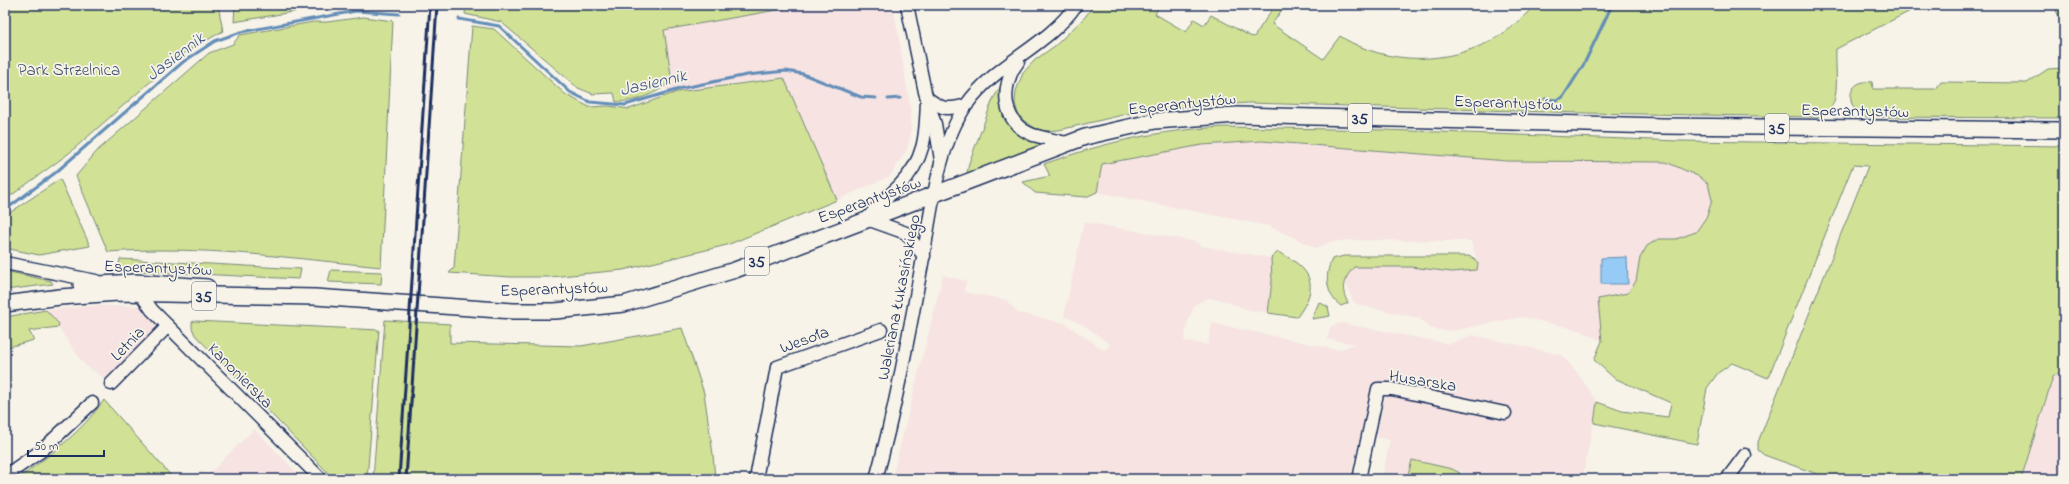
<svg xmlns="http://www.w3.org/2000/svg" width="2069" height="484" viewBox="0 0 2069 484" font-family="'Indie Flower',sans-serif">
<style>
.built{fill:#f6e3e2}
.green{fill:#d1e195;stroke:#76887a}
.water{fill:#95cbf4;stroke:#648db8}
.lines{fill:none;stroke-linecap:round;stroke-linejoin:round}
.stream{stroke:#648db8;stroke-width:3}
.minor-casing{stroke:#1b2f5e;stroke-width:15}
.major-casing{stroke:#1b2f5e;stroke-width:18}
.minor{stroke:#f7f3e8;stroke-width:12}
.major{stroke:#f7f3e8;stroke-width:15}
.rail{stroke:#1b2f5e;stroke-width:3}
.labels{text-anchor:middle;stroke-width:3.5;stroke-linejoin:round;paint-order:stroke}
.shield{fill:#f7f3e8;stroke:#5d6a87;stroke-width:1}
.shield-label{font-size:16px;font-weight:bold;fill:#1b2f5e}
.park-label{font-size:17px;fill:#3f5369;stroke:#f7f3e8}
.street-label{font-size:17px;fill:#1b2f5e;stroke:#f7f3e8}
.water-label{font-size:18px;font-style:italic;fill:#3a5684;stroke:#f7f3e8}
</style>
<rect width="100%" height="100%" fill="#f7f3e8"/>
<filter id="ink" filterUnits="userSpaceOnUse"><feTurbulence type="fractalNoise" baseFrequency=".025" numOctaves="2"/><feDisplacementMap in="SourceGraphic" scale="8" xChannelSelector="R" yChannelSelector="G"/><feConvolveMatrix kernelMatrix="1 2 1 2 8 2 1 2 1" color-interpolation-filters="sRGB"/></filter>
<g filter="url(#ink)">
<g class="built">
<path d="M 805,5 L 893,5 L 898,33 L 911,113 L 911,132 L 907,149 L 890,176 L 837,200 L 784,78 L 733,83 L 669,94 L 664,87 L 672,81 L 663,30 Z"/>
<path d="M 1262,141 L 1507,161 L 1666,162 L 1700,177 L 1708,183 L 1712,200 L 1707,216 L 1696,232 L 1676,239 L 1658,239 L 1640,258 L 1636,281 L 1628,293 L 1598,299 L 1602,341 L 1579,330 L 1522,317 L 1450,331 L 1432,329 L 1419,318 L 1359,305 L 1353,301 L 1344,278 L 1354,267 L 1411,267 L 1452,272 L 1477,270 L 1478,264 L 1471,241 L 1350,240 L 1330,242 L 1316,248 L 1269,226 L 1097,192 L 1102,164 L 1202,145 Z"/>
<path d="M 1084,222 L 1198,242 L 1200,246 L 1271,258 L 1272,281 L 1268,313 L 1245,309 L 1226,301 L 1209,298 L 1195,304 L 1188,321 L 1184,341 L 1208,345 L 1212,323 L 1338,350 L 1355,344 L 1327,339 L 1331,326 L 1341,323 L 1450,344 L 1472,335 L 1562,355 L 1578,374 L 1597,402 L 1583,476 L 1571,479 L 1492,479 L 1412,460 L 1407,479 L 1382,479 L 1390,440 L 1376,437 L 1386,392 L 1373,382 L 1350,479 L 892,479 L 943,275 L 966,281 L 964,292 L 1006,300 L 1018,313 L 1064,323 L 1104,350 L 1111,345 L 1084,325 L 1064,316 Z"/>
<path d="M 91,306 L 141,306 L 160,324 L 105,379 L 84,364 L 58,327 L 59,324 L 46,310 Z"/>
<path d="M 2064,370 L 2064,479 L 2022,479 L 2053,377 Z"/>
<path d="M 254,429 L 303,479 L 193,479 L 201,471 L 207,476 Z"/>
</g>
<g class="green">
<path d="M 5,5 L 218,5 L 223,31 L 181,55 L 68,154 L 5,200 Z"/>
<path d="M 235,5 L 333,5 L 234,22 Z"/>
<path d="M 466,5 L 805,5 L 664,30 L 672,81 C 656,94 636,102 616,102 L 614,93 L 593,94 L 578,88 L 501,22 L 465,14 Z"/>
<path d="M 1094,5 L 1160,5 L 1155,14 L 1186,32 L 1194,19 L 1204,25 L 1211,15 L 1250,36 L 1254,37 L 1275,5 L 1285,5 L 1272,24 L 1323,59 L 1340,36 C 1401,75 1489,62 1534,5 L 1915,5 L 1916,8 L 1836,49 C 1835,63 1839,91 1833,104 C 1830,110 1824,113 1819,117 L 1583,113 L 1249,103 L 1144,110 L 1059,130 L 1044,131 L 1035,128 L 1024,121 L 1018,114 L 1015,103 L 1016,91 L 1023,73 L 1035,60 L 1056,45 L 1085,17 Z"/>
<path d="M 2053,5 L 2064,5 L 2064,26 Z"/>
<path d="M 364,17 L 393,21 L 381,267 C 290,258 199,245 108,252 L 76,176 L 98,150 L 209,53 L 233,44 L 240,35 L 313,22 L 327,22 Z"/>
<path d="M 472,26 L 494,29 L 565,94 L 589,107 L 609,106 L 629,109 L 677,92 L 784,78 L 837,200 L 727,245 L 623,270 L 550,277 L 511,277 L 449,273 L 454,268 Z"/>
<path d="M 2064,68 L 2064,118 L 1865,117 C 1844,108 1846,78 1872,82 L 1873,89 L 1936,89 L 1941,82 L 2027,83 L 2048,69 Z"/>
<path d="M 1001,86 L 1003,110 L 1045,143 L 967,173 L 969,163 L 993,99 Z"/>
<path d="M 1224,127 L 1385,130 L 1679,141 L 2064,146 L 2064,370 L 2053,377 L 2021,479 L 1831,479 L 1764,455 L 1758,450 L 1758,442 L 1868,166 L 1853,165 L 1768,378 L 1732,363 L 1718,373 L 1707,388 L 1697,444 L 1594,423 L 1597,402 L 1622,411 L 1668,417 L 1671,403 L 1614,378 L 1594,360 L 1602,341 L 1598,299 L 1628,293 L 1636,281 L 1640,258 L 1647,246 L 1658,239 L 1676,239 L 1696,232 L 1707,216 L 1712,200 L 1708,184 L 1700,177 L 1666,162 L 1507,161 L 1262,141 L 1202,145 L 1102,164 L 1097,192 L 1086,197 L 1035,193 L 1023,182 L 1050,176 L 1044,164 C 1106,142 1158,130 1224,127 Z"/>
<path d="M 60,179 L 90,246 L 39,255 L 5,248 L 5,216 Z"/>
<path d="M 1278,252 C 1311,268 1321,285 1297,317 L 1268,313 L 1272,281 L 1271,258 Z"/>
<path d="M 1344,256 L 1468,256 L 1474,258 L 1478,264 L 1477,270 L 1452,272 L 1411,267 L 1354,267 C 1343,280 1340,288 1348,303 L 1341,306 C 1326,295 1324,276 1332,259 Z"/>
<path d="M 120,259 L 301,269 L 299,279 L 118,270 Z"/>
<path d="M 331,270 L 382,272 L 381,284 L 328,282 Z"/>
<path d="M 5,271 L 51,281 L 53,284 L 5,290 Z"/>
<path d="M 1319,302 L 1328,307 L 1330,316 L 1312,319 Z"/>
<path d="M 46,310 L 59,324 L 58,327 L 29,331 L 34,340 L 5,348 L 5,317 Z"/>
<path d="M 385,320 L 450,324 L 450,343 L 581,346 L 682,328 L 704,393 L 713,454 L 715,479 L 373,479 Z"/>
<path d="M 195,321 L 379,330 L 367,479 L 334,479 L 195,335 L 192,328 L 192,322 Z"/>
<path d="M 104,400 L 174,479 L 17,479 C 48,457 82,432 104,400 Z"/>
<path d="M 1412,460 L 1452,469 L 1460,473 L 1459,479 L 1407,479 Z"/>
</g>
<path class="water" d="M 1627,257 L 1628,284 L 1601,284 L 1601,258 Z"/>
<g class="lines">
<g class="stream">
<path d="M 459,19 L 499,26 L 570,92 L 590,102 L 625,105 L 683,88 L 747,75 L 786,71 L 803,74 L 861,97 L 876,98"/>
<path d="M 888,99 L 900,98"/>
<path d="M 1545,99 L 1557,100 L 1563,97 L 1584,64 L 1612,5"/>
<path d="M 5,210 L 55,173 L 183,62 L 215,41 L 241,32 L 356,11 L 399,14"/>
</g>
<defs>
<g id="minor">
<path d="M 907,5 L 925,92 L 935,124 L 941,160"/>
<path d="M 1018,62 C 1000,85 1001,123 1033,135 C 1044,138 1055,140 1066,143"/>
<path d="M 927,98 C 943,110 947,110 967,105"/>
<path d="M 924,256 L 906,233 L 867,219 C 877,206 888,197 899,186 C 926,159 926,133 927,98"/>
<path d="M 5,263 L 96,281"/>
<path d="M 140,293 L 152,310 L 321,479"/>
<path d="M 111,384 L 168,326"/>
<path d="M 5,476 L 41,451 L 92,403"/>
<path d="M 756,479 L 777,367 L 881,330"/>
<path d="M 876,479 C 895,410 908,339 921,269 C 931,217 936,148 967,104 C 996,63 1048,46 1076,5"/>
<path d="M 1359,479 L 1378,389 L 1392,389 L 1505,413"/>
<path d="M 1727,479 L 1745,455"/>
</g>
<g id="major">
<path d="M 81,285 L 135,282 L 207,287"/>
<path d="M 5,304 L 60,297 L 118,293 L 315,297 L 513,311 L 555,311 L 624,304 L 735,270 L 1085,137 L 1155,121 L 1237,115 L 1662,126 L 2064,130"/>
</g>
</defs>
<use href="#minor" class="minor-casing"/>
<use href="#major" class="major-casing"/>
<use href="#minor" class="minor"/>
<use href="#major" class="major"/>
<g class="rail">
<path d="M 399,479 L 430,5"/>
<path d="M 406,479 L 437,5"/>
</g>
</g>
</g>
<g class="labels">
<g class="shield">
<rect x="1348" y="104" width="24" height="28" rx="3"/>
<rect x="1765" y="114" width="24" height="28" rx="3"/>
<rect x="745" y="247" width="24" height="28" rx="3"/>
<rect x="192" y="282" width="24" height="28" rx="3"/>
</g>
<g class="shield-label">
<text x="1360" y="124">35</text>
<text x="1777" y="134">35</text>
<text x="757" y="267">35</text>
<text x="204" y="302">35</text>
</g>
<g class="park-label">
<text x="69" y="75">Park Strzelnica</text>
</g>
<g class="street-label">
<text transform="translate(1508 102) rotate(2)" y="6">Esperantystów</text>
<text transform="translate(1182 103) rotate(-6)" y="6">Esperantystów</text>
<text transform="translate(1855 110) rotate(1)" y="6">Esperantystów</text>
<text transform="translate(869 199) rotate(-20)" y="6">Esperantystów</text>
<text transform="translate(158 267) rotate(2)" y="6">Esperantystów</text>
<text transform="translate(554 288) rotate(-2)" y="6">Esperantystów</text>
<text transform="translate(898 297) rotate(-79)" y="6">Waleriana Łukasińskiego</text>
<text transform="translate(804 339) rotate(-20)" y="6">Wesoła</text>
<text transform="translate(127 343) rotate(-46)" y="6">Letnia</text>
<text transform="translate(241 375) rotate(45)" y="6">Kanonierska</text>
<text transform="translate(1423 380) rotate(9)" y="6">Husarska</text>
</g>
<g class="water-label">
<text transform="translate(175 56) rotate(-37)" y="6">Jasiennik</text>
<text transform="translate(653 82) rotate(-13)" y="6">Jasiennik</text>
</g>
</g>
<rect width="2069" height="484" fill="none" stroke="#f7f3e8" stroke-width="20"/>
<rect x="10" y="10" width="2049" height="464" fill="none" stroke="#1b2f5e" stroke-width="1.5" filter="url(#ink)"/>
<path d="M28 450v6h76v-6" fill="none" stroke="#1b2f5e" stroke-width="2"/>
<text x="34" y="450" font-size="12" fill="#1b2f5e" stroke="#f7f3e8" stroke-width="3" paint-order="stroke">50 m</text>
</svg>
